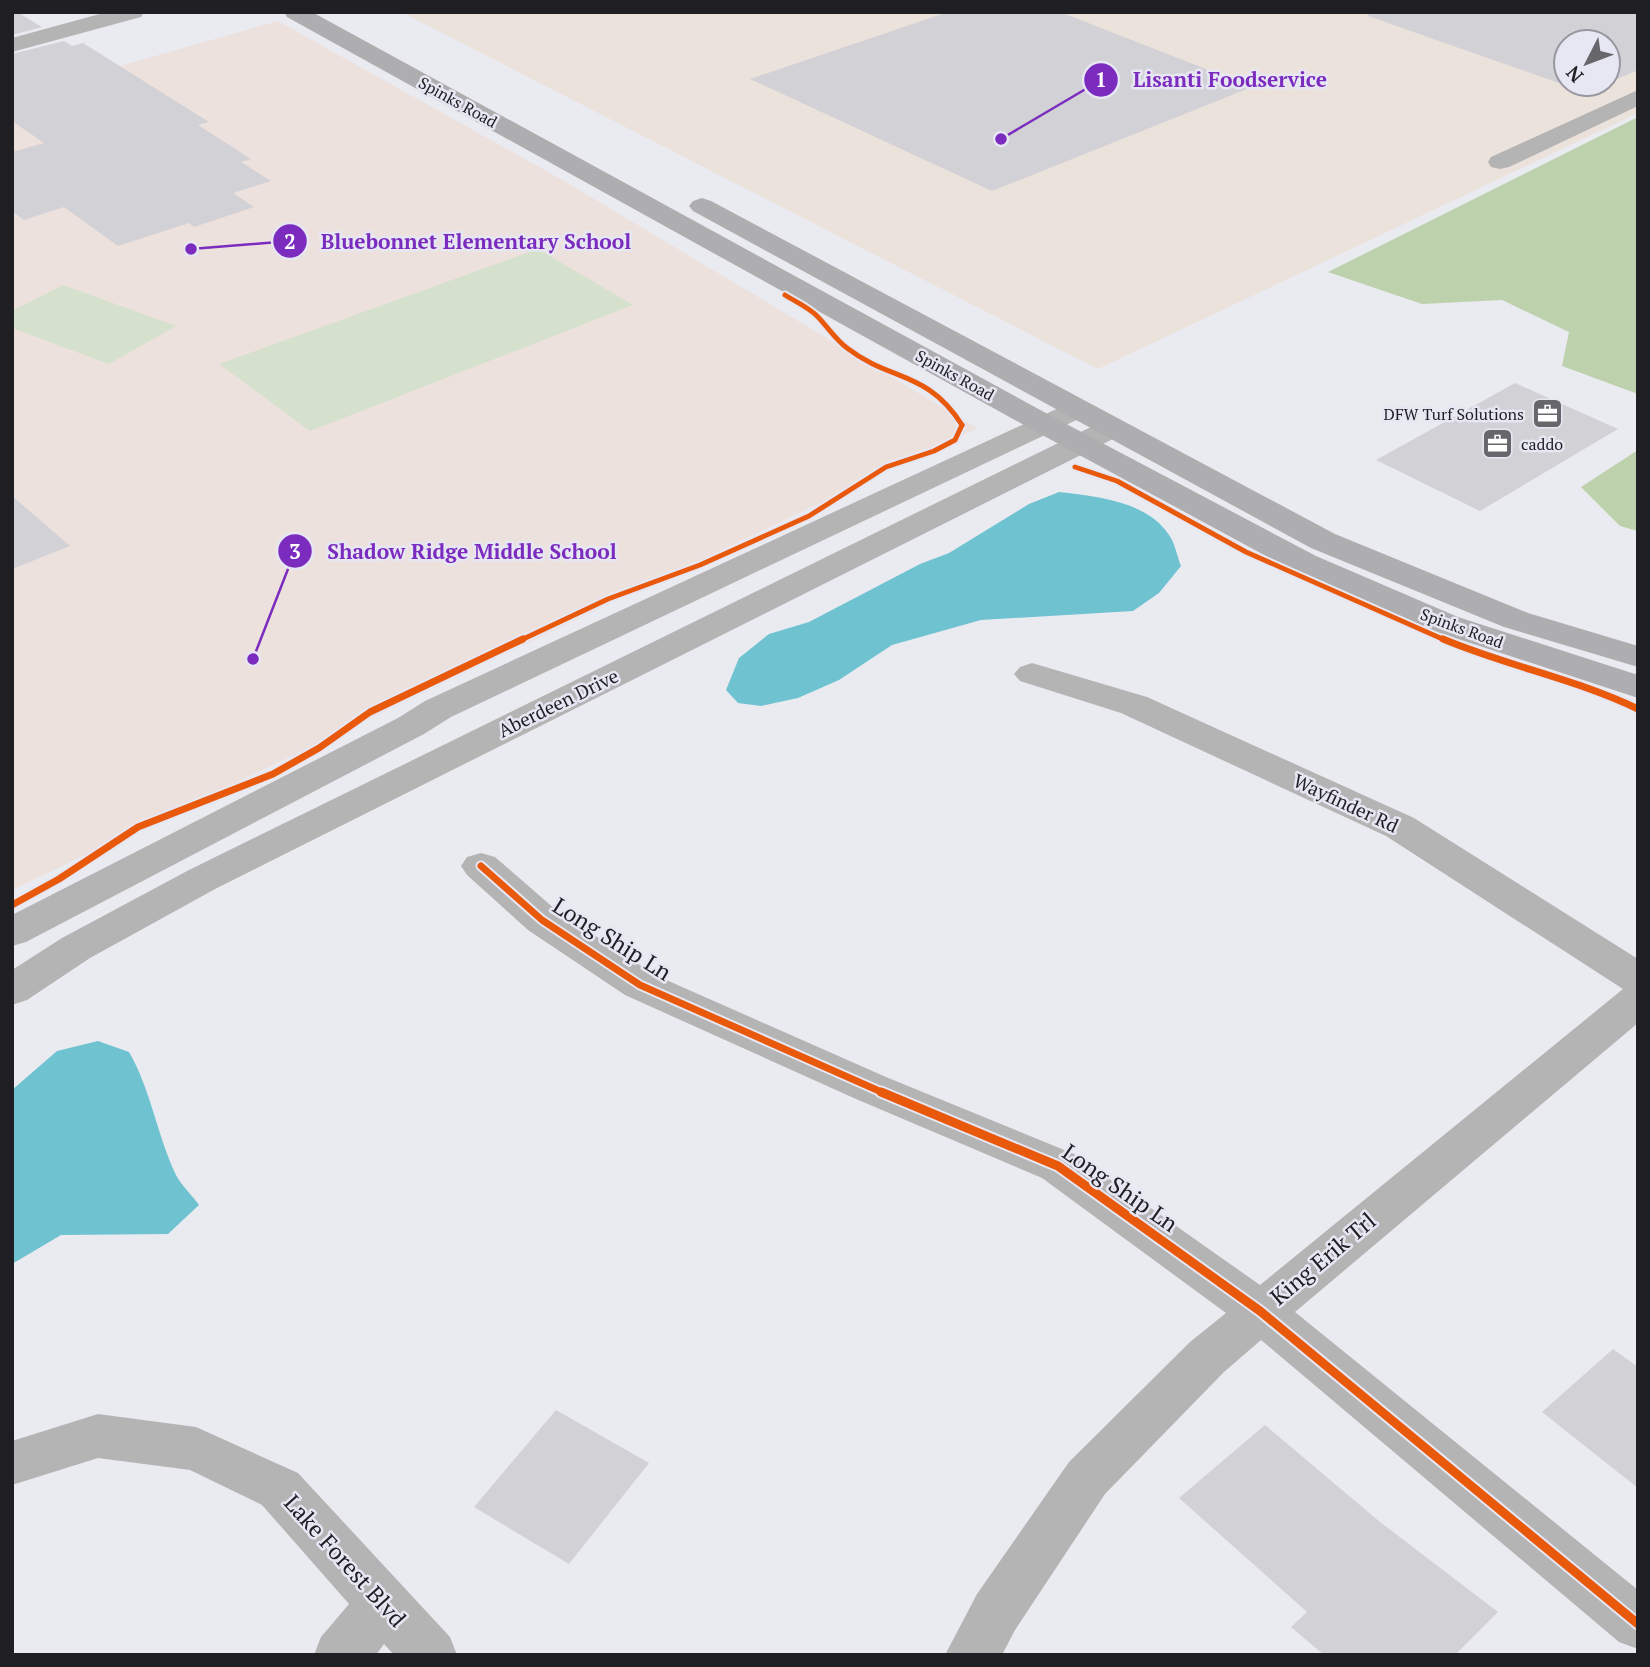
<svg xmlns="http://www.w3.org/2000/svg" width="1650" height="1667" viewBox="0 0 1650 1667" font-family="'PT Serif',serif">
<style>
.industrial{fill:#ece2dc;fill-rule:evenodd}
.education{fill:#ede1dd}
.green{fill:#d5e1cc}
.forest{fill:#bdd1ac}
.water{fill:#6fc3d1}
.building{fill:#d2d1d6}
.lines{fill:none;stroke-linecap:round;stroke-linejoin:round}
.minor{fill:#b5b4b5;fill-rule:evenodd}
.major{fill:#aeadaf;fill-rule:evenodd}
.cycleway-far2-casing{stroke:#e7e7f4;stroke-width:9}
.cycleway-far1-casing{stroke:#e7e7f4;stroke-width:11}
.cycleway-casing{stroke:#e7e7f4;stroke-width:13}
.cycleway-far2{stroke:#e8590c;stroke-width:5}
.cycleway-far1{stroke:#e8590c;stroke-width:7}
.cycleway{stroke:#e8590c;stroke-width:9}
.labels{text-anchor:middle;stroke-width:5;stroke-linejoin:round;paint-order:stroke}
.far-street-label{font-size:16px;fill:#1f1f23;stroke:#e7e7f4}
.far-poi-label{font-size:16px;fill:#1f1f23;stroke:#e7e7f4;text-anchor:end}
.street-label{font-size:19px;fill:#1f1f23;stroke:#e7e7f4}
.near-street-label{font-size:23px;fill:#1f1f23;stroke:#e7e7f4}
.leader{fill:none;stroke:#7b2cbf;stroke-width:2.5}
.callout-dot{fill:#7b2cbf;stroke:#e7e7f4;stroke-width:2.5}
.mark-label{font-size:21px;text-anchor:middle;font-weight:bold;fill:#fff}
.callout-label{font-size:21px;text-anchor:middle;font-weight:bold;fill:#7b2cbf;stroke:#e7e7f4;stroke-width:5;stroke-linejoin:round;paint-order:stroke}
</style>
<rect width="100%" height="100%" fill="#eaeaf1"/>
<path class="industrial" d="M 401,12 L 1638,12 L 1638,113 L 1098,369 ZM 1566,42 L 1608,42 L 1608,84 L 1566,84 Z"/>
<path class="education" d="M 278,21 L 566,182 L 977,428 L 12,890 L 12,97 Z"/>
<g class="green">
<path d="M 538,249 L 633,305 L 310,431 L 219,364 Z"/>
<path d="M 63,285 L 176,326 L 109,364 L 12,328 L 12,311 Z"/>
</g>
<g class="forest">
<path d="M 1638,117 L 1638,394 L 1562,366 L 1569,332 L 1502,300 L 1422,304 L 1328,272 Z"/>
<path d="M 1638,450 L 1638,531 L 1620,526 L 1581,487 Z"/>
</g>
<g class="water">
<path d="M 1059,492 C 1095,496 1147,501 1169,535 C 1175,543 1177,556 1181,566 L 1159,593 L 1133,611 L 981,620 L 892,645 L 839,680 L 798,698 L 761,706 L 738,703 L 726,690 L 739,658 L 769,634 L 809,622 L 920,564 L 949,553 L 1029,504 Z"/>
<path d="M 98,1041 L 129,1052 C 151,1090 157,1135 176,1175 C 181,1185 192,1195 199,1205 L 168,1234 L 61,1235 L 12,1264 L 12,1090 L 57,1051 Z"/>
</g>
<g class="building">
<path d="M 12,12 L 17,12 L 42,27 L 12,35 Z"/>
<path d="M 948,12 L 1060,12 L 1252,87 L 992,191 L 750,79 Z"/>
<path d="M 1369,12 L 1638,12 L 1638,70 L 1608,83 L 1608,42 L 1566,42 L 1566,84 L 1606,84 L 1587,93 L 1368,16 Z"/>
<path d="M 64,41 L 72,46 L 83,43 L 209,122 L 198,125 L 251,159 L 241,162 L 271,181 L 233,193 L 254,207 L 194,227 L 189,223 L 118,246 L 64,207 L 24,220 L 12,211 L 12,152 L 44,143 L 12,121 L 12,54 Z"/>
<path d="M 1515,383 L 1618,429 L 1480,511 L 1376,460 Z"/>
<path d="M 12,496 L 70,546 L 12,569 Z"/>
<path d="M 1613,1349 L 1638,1367 L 1638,1488 L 1542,1412 Z"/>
<path d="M 556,1410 L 649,1463 L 569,1564 L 474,1507 Z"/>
<path d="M 1265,1425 L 1380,1522 L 1498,1612 L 1455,1655 L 1324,1655 L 1291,1627 L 1307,1612 L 1179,1498 Z"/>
</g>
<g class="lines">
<g class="minor">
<path d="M 107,12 L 144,12 L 141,17 L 12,52 L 12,38 Z"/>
<path d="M 1638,90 L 1638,106 L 1509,167 L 1500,169 L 1491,167 L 1488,162 L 1491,157 Z"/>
<path d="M 1076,400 L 1087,403 L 1091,409 L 1087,415 L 451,717 L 424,734 L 26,942 L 12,946 L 12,915 L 398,718 L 425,701 Z"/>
<path d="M 1112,419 L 1123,422 L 1127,428 L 1123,434 L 217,888 L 90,958 L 27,1000 L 12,1005 L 12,970 L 62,938 L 189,870 L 1101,422 Z"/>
<path d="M 1032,663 L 1147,697 L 1414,818 L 1638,959 L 1638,1023 L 1295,1312 L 1638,1590 L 1638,1649 L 1619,1642 L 1261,1340 L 1224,1372 L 1105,1494 L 1015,1630 L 1002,1655 L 945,1655 L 977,1594 L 1069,1462 L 1190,1342 L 1226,1313 L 1042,1178 L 856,1099 L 625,995 L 528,930 L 467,875 L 461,866 L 467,857 L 481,853 L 495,857 L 556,910 L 655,975 L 886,1077 L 1074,1154 L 1260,1285 L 1623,989 L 1386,836 L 1121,713 L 1020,681 L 1014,674 L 1020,667 Z"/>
<path d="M 98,1414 L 196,1427 L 298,1473 L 450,1637 L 457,1655 L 394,1655 L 384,1644 L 376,1655 L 314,1655 L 321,1637 L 349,1604 L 262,1505 L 190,1470 L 98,1458 L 12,1485 L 12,1441 Z"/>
</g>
<g class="major">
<path d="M 284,12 L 312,12 L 1055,418 L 1316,556 L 1458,617 L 1638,675 L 1638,698 L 1434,631 L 1292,570 L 1033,430 L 287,17 Z"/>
<path d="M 702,198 L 711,201 L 1335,534 L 1528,613 L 1638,646 L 1638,667 L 1504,627 L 1311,548 L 693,211 L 689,206 L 693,201 Z"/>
</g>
<defs>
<g id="cycleway-far2">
<path d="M 785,295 C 796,302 808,307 817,316 C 827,326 835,339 847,348 C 891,382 927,370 962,425"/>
<path d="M 1075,467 L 1117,481 L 1246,552 L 1447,641"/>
<path d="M 519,641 L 608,599 L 700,565 L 809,516 L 886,467 L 934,451 L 955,440 L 962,425"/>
</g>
<g id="cycleway-far1">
<path d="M 1443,639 C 1507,666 1576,679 1638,709"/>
<path d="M 481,866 L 542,920 L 640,985 L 886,1094"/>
<path d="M 12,905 L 59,879 L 138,827 L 273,774 L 319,748 L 370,712 L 523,639"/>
</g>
<path id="cycleway" d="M 881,1092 L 1058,1166 L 1260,1311 L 1638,1624"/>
</defs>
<use href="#cycleway-far2" class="cycleway-far2-casing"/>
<use href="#cycleway-far1" class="cycleway-far1-casing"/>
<use href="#cycleway" class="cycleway-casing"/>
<use href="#cycleway-far2" class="cycleway-far2"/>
<use href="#cycleway-far1" class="cycleway-far1"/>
<use href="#cycleway" class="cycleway"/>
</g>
<defs>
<symbol id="office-square" viewBox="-11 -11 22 22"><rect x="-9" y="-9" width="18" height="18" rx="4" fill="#66666b" stroke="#e7e7f4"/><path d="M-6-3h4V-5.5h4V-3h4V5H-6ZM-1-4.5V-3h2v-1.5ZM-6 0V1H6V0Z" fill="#fff"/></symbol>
</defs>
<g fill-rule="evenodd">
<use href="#office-square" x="1530" y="396" width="35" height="35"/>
<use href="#office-square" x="1480" y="426" width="35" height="35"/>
</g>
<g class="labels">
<g class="far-street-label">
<text transform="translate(458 102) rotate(29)" y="6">Spinks Road</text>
<text transform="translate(955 375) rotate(29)" y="6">Spinks Road</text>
<text transform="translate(1462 628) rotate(20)" y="6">Spinks Road</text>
</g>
<g class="far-poi-label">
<text x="1524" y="420">DFW Turf Solutions</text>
<text x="1521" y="450" text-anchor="start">caddo</text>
</g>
<g class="street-label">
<text transform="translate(558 703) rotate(-26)" y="7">Aberdeen Drive</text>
<text transform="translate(1346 803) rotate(25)" y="7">Wayfinder Rd</text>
</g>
<g class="near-street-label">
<text transform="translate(612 939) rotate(32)" y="8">Long Ship Ln</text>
<text transform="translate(1120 1188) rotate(35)" y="8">Long Ship Ln</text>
<text transform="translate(1323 1259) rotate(-40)" y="8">King Erik Trl</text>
<text transform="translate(345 1561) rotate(48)" y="8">Lake Forest Blvd</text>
</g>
</g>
<path class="leader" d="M1001 139L1101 80M191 249L290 241M253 659L295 551"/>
<g class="callout-dot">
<circle cx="1001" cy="139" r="7"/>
<circle cx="191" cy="249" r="7"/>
<circle cx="253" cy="659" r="7"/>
<circle cx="1101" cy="80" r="18"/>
<circle cx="290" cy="241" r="18"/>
<circle cx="295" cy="551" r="18"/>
</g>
<g class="mark-label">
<text x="1101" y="87">1</text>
<text x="290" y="249">2</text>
<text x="295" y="559">3</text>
</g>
<g class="callout-label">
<text x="1230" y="87">Lisanti Foodservice</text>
<text x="476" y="249">Bluebonnet Elementary School</text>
<text x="472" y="559">Shadow Ridge Middle School</text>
</g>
<rect width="1650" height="1667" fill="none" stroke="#1f1f23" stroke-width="28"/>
<g transform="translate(1587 63) rotate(228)"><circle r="33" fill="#e7e7f4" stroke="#9797a0" stroke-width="2"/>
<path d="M0-5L12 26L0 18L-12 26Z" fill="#66666b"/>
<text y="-10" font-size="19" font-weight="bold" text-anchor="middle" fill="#1f1f23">N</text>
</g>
</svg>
